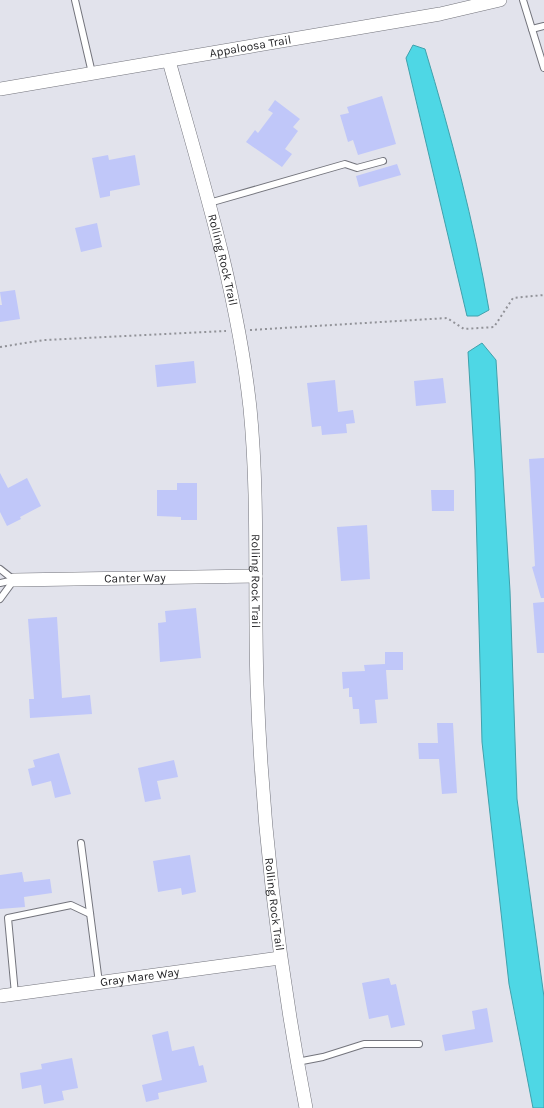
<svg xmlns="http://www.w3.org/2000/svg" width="544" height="1108" viewBox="0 0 544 1108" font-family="Karla,sans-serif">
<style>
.water{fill:#4ed7e5;stroke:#41a1ac}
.building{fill:#c0c7f9}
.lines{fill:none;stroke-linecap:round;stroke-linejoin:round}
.service-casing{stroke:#73747c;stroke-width:8}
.minor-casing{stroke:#73747c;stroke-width:14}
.path{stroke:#919298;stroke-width:2;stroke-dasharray:2 3;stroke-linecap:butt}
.service{stroke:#fff;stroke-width:6}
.minor{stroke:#fff;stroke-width:13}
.labels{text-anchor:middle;stroke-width:4;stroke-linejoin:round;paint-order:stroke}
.street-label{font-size:12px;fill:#242427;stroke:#fff}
</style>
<rect width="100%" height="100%" fill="#e2e3ec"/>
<g class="water">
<path d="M 413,45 L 425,49 C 451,135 474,222 489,310 L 478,316 L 467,316 L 406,58 Z"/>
<path d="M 482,343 L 496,360 L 510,591 L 517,799 L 544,997 L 544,1108 L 533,1108 L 509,984 L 482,742 L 475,470 L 468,352 Z"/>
</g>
<g class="building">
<path d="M 382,96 L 396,144 L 358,155 L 353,140 L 348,142 L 340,115 L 349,113 L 347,107 Z"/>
<path d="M 275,100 L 300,119 L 293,127 L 298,131 L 285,149 L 292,154 L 282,167 L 246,142 L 255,130 L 258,133 L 273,113 L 268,110 Z"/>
<path d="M 108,155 L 109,160 L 135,155 L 140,185 L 110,191 L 110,196 L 100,198 L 92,158 Z"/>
<path d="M 397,164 L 401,175 L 359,187 L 356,176 Z"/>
<path d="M 97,223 L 102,247 L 81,252 L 75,228 Z"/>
<path d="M 15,290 L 20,319 L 0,322 L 0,305 L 2,305 L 0,292 Z"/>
<path d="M 194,361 L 196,383 L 157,387 L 155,365 Z"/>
<path d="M 443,378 L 446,403 L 416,406 L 414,381 Z"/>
<path d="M 335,380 L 338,412 L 353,410 L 355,423 L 346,424 L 347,433 L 322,435 L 321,426 L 312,427 L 307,383 Z"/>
<path d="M 544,458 L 544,598 L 541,598 L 532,567 L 535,566 L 529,459 Z"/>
<path d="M 0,473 L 8,488 L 27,478 L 41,506 L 20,517 L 21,519 L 7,526 L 0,512 Z"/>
<path d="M 177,483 L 197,483 L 197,520 L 181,520 L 181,517 L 157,516 L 157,490 L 177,490 Z"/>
<path d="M 431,490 L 454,490 L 454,511 L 432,511 Z"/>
<path d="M 367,525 L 370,579 L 341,581 L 337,527 Z"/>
<path d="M 544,602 L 544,653 L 537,653 L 533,603 Z"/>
<path d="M 196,608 L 201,658 L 160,662 L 158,623 L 166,622 L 165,611 Z"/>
<path d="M 57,617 L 62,698 L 90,695 L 92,714 L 30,718 L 29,699 L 34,699 L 28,619 Z"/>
<path d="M 385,652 L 403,652 L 403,670 L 386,670 L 388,699 L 375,700 L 377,723 L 360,724 L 359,709 L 353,709 L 352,697 L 349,697 L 349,688 L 343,689 L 342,672 L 365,671 L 364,665 L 385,664 Z"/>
<path d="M 437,723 L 453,723 L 457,793 L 442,794 L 439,759 L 419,759 L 418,743 L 438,743 Z"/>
<path d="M 59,753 L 71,794 L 55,798 L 51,781 L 32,786 L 28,769 L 35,767 L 33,760 Z"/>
<path d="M 174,760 L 178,777 L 157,781 L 161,799 L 145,802 L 138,768 Z"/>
<path d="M 190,855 L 196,892 L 182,895 L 181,888 L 158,892 L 153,861 Z"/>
<path d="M 22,872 L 24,882 L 50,879 L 52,893 L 24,897 L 25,907 L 0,909 L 0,875 Z"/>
<path d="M 389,978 L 391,985 L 396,984 L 405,1025 L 391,1028 L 388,1015 L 369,1019 L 362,983 Z"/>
<path d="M 487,1008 L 493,1042 L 445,1051 L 442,1035 L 475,1029 L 472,1011 Z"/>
<path d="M 168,1031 L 172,1051 L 194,1046 L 199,1066 L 203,1065 L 207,1082 L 158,1093 L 159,1099 L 146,1102 L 142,1085 L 162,1080 L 152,1035 Z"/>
<path d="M 72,1058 L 78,1088 L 62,1091 L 64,1100 L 44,1104 L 41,1085 L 22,1089 L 20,1073 L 42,1069 L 41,1064 Z"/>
</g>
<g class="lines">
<defs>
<g id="service">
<path d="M 75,0 L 92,73"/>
<path d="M 523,0 L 544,68"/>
<path d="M 532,29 L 544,26"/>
<path d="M 209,203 L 345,164 L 357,168 L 383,161"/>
<path d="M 0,569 L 14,580"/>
<path d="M 0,583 L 14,580"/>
<path d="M 0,599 L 14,580"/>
<path d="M 81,843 L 99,983"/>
<path d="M 15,994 L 8,918 L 71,905 L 90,914"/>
<path d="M 297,1062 L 323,1057 L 364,1044 L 419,1044"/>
</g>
<g id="minor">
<path id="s1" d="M 169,61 C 201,175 237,289 250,408 C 259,499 254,593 257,685 C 262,827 279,968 306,1108"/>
<path id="s2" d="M 0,89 L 440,14 L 500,0"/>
<path id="s3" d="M 14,580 L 256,576"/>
<path id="s4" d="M 0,996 L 280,958"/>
</g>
</defs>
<use href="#service" class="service-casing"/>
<use href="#minor" class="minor-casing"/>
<g class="path">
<path d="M 250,330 L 447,318 L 464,329 L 494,327 L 513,298 L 544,295"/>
<path d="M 0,347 L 44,340 L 226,331"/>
</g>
<use href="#service" class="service"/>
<use href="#minor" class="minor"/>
</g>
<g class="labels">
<g class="street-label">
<text dy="4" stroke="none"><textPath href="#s2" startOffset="254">Appaloosa Trail</textPath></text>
<text dy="4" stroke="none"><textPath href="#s1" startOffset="206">Rolling Rock Trail</textPath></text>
<text dy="4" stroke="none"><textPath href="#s3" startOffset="121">Canter Way</textPath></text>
<text dy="4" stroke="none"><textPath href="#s1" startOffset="530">Rolling Rock Trail</textPath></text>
<text dy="4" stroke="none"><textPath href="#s1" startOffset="854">Rolling Rock Trail</textPath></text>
<text dy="4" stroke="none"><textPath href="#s4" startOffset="141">Gray Mare Way</textPath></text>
</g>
</g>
</svg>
